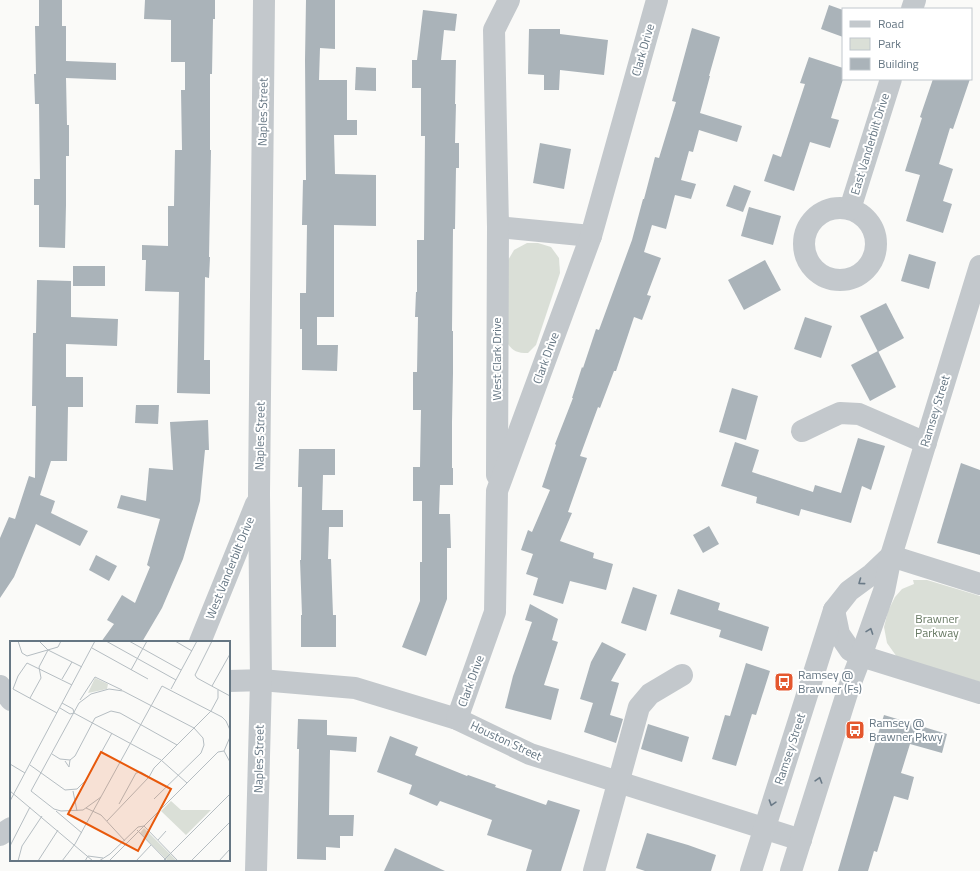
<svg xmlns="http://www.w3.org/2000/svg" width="980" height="871" viewBox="0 0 980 871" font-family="'Titillium Web',sans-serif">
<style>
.green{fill:#dadfd7}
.building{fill:#aab3b9}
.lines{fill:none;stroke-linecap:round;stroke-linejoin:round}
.minor{stroke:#c3c8cc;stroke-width:22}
.oneway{stroke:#6a7a87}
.labels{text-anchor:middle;stroke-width:4;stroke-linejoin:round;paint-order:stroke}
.street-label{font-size:12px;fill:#657683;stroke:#fff}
.park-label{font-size:12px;fill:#687a64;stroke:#fff}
.poi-label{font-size:12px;fill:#657683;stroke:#fff;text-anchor:start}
.inset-road{fill:none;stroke:#b5bdc2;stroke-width:1}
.view{fill:#e8590c;fill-opacity:0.15;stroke:#e8590c;stroke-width:2}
.inset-edge{fill:none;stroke:#657683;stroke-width:2}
</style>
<rect width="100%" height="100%" fill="#fafaf8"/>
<g class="green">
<path d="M 527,243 L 538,243 L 551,247 L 559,258 L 560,273 L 536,345 L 528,353 C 515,353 512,350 505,340 L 507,262 L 514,250 Z"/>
<path d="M 913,580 L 927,580 L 980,596 L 980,682 L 897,657 L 887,643 L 884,627 L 888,611 L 895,597 L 902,589 L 914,584 Z"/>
</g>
<g class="building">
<path d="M 39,0 L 62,0 L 62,26 L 66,26 L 66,61 L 116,63 L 116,80 L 66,78 L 67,125 L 69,125 L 69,156 L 66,156 L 66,205 L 65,248 L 39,247 L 39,205 L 34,205 L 34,179 L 40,179 L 39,104 L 35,104 L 34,74 L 36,74 L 35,26 L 39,26 Z"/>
<path d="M 145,0 L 215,0 L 215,19 L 213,19 L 212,74 L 210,74 L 210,150 L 211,150 L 209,257 L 210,257 L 209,278 L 205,277 L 204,360 L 210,360 L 210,394 L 177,393 L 179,292 L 145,291 L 146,260 L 142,260 L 142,245 L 168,246 L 168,206 L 174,206 L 175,150 L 182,150 L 181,90 L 185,90 L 185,62 L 171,62 L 171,20 L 144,19 Z"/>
<path d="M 306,0 L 335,0 L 335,49 L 320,48 L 319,80 L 347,80 L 347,120 L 357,120 L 357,135 L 334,135 L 335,174 L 376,175 L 376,226 L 334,225 L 334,317 L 317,317 L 317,345 L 338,345 L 337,371 L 302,370 L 302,329 L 300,329 L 300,293 L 306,293 L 307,225 L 302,225 L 303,180 L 306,180 L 305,60 Z"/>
<path d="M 829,5 L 843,10 L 843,37 L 821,29 Z"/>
<path d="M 423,10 L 457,14 L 455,31 L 444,30 L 441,60 L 456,60 L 455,104 L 456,104 L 455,143 L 459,143 L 459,168 L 456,168 L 455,229 L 453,229 L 452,331 L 453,331 L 453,373 L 452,422 L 452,468 L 453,468 L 453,485 L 440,485 L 439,514 L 450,514 L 451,548 L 447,548 L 447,599 L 426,656 L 402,647 L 420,601 L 420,562 L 422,562 L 422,501 L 413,501 L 413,467 L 420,467 L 421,410 L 413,410 L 413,372 L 417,372 L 418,317 L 415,317 L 416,292 L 417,292 L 417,240 L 424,240 L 425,136 L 421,136 L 421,88 L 412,88 L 412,60 L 417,60 Z"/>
<path d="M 692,28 L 720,37 L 709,76 L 710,76 L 700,113 L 742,126 L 737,142 L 699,130 L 693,152 L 689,151 L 681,180 L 696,184 L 691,199 L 675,195 L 666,229 L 652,225 L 644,252 L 661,258 L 647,295 L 651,296 L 642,320 L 634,317 L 616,371 L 614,371 L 600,408 L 598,407 L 580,456 L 587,458 L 568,512 L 572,513 L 560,541 L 594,553 L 593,558 L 613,564 L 606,590 L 570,581 L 563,604 L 533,595 L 538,578 L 526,574 L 533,554 L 521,550 L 528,530 L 532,532 L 550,490 L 542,487 L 556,445 L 555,444 L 573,398 L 572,398 L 582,367 L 583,368 L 596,329 L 599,330 L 632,240 L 643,199 L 644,199 L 655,157 L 659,158 L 676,102 L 672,101 Z"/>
<path d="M 529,29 L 560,29 L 560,34 L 608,40 L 604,75 L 560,70 L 559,90 L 544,90 L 544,75 L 528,74 Z"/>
<path d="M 809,57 L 843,68 L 843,79 L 831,118 L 839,120 L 830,148 L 810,142 L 794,191 L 764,181 L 773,154 L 781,157 L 805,84 L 800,83 Z"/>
<path d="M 356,67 L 376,68 L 376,91 L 355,90 Z"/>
<path d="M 933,79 L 970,79 L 953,129 L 950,128 L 939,164 L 953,169 L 943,201 L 952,204 L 943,233 L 906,221 L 920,175 L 905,171 L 922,118 L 920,117 Z"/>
<path d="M 540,143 L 571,149 L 564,189 L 533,183 Z"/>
<path d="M 734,185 L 751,191 L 743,212 L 726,206 Z"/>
<path d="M 749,207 L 781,216 L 773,245 L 741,236 Z"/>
<path d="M 909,254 L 936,262 L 929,289 L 901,281 Z"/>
<path d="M 765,260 L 781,290 L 744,310 L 728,280 Z"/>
<rect x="73" y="266" width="32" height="20"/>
<path d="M 37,280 L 71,281 L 71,317 L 118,319 L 117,346 L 66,344 L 66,377 L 83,377 L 83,407 L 68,407 L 67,461 L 51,461 L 40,495 L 55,501 L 51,513 L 88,531 L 80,546 L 36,524 L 14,577 L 0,598 L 0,538 L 9,517 L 15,519 L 29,476 L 35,478 L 36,406 L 32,406 L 33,333 L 36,333 Z"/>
<path d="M 886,303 L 904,338 L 878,352 L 860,316 Z"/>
<path d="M 805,317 L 832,326 L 821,358 L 794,349 Z"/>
<path d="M 878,351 L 896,387 L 870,401 L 851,365 Z"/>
<path d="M 732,388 L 758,396 L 746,440 L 719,432 Z"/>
<path d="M 136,405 L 159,405 L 158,424 L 135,423 Z"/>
<path d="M 208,420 L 209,450 L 205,450 L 200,501 L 183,559 L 162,608 L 142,642 L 101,642 L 114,624 L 107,620 L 122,595 L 135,603 L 150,567 L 147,565 L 160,519 L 117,508 L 121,495 L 146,501 L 149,468 L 173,470 L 170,422 Z"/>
<path d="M 858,438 L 885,446 L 871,490 L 862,486 L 851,523 L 801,509 L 799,516 L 756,503 L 757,497 L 721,486 L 735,442 L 759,450 L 752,472 L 813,492 L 815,485 L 841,493 Z"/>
<path d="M 299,449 L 335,449 L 335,475 L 323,475 L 322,510 L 343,510 L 343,527 L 329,527 L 328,559 L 331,559 L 333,615 L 336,615 L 336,647 L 301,647 L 301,615 L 302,615 L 300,560 L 301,560 L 302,487 L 298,487 Z"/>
<path d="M 961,463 L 980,470 L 980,555 L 937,543 Z"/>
<path d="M 709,526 L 719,544 L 703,553 L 693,535 Z"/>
<path d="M 96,555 L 117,566 L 109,581 L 89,570 Z"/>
<path d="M 633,587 L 657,595 L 646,631 L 621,623 Z"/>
<path d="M 678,589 L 720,603 L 718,610 L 769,627 L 762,651 L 719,637 L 721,630 L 670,614 Z"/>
<path d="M 530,604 L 558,619 L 552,640 L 558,642 L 544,685 L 559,689 L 551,720 L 505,708 L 513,676 L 532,622 L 525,620 Z"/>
<path d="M 602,642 L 626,654 L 611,681 L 619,683 L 610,715 L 623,719 L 616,743 L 584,732 L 593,703 L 580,699 L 591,662 Z"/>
<path d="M 746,663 L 770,671 L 756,715 L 752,714 L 736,766 L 712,759 L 725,715 L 730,716 Z"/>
<path d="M 884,715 L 947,734 L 942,753 L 910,744 L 901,773 L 914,777 L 908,800 L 894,796 L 877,852 L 874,851 L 868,871 L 838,871 L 874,747 Z"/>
<path d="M 298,719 L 327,720 L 327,735 L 357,737 L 356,752 L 330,750 L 329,815 L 354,815 L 353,836 L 340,836 L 340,848 L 326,847 L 326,860 L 297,859 L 299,749 L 297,749 Z"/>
<path d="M 648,724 L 689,737 L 682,762 L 641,749 Z"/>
<path d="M 390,736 L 418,747 L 415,755 L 467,776 L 468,775 L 496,785 L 495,787 L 546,805 L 548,800 L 580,810 L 561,871 L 526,871 L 532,850 L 487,835 L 492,820 L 440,801 L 437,806 L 409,794 L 412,785 L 377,772 Z"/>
<path d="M 647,833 L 688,845 L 716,855 L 711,871 L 645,871 L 636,868 Z"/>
<path d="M 395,848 L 445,871 L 384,871 Z"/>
</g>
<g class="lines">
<g class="minor">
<path d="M 912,9 L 915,0"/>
<circle cx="840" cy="244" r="36"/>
<path d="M 850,209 L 891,79"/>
<path d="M 498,227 L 591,236"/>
<path d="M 802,431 L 829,418 L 840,413 L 859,414 L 926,443"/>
<path d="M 497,475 L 498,227 L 494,30 L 509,0"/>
<path d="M 891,556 L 980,584"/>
<path d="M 834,610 L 839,634 L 850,650 L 861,656 L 980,693"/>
<path d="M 200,642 L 256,504"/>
<path d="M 229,681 L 261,680 L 355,688 L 457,719 L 530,754 L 801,840"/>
<path d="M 0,686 L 11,700"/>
<path d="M 457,719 L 495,612 L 497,491 L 591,236 L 657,0"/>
<path d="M 0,835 L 11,828"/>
<path d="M 256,871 L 261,680 L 259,494 L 264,0"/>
<path d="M 594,871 L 639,707 L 650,694 L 682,675"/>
<path d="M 751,871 L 834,610 L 849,591 L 872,574 L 891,556"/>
<path d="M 791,871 L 848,690 L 861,656 L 884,591 L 891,556 L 980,266"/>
</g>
</g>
<defs><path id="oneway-chevron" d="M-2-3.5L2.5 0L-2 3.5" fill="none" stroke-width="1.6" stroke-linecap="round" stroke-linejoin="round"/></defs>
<g class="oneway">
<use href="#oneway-chevron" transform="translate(861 582) rotate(144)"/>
<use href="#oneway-chevron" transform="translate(870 631) rotate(-70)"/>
<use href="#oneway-chevron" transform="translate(819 780) rotate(-73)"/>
<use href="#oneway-chevron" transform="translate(772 803) rotate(108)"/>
</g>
<defs>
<symbol id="bus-square" viewBox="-11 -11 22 22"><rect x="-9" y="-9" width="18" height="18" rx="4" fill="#e4572e" stroke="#fff"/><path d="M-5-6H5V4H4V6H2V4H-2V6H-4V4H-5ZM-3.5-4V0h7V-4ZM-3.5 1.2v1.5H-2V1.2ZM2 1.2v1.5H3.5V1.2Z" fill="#fff"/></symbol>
</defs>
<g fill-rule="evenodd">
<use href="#bus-square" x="773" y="671" width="22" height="22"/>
<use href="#bus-square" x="844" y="719" width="22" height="22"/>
</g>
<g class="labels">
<g class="street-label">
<text transform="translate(643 50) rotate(-74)" y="4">Clark Drive</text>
<text transform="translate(263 112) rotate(-89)" y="4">Naples Street</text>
<text transform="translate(870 144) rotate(-73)" y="4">East Vanderbilt Drive</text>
<text transform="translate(546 358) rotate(-70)" y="4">Clark Drive</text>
<text transform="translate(497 359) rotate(-90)" y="4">West Clark Drive</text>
<text transform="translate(935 411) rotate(-73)" y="4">Ramsey Street</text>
<text transform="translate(260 436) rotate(-89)" y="4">Naples Street</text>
<text transform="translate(230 568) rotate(-68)" y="4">West Vanderbilt Drive</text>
<text transform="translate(471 681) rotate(-70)" y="4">Clark Drive</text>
<text transform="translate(506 741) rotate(25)" y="4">Houston Street</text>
<text transform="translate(790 749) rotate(-72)" y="4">Ramsey Street</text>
<text transform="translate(259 759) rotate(-89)" y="4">Naples Street</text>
</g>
<g class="park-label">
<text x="937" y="623">Brawner<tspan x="937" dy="14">Parkway</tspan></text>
</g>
<g class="poi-label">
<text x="798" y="679">Ramsey @<tspan x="798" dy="14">Brawner (Fs)</tspan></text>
<text x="869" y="727">Ramsey @<tspan x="869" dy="14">Brawner Pkwy</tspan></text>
</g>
</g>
<g transform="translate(10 641)">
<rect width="220" height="220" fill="#fafaf8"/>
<path d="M 85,37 L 98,43 L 97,48 L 78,52 ZM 161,160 L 171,169 L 201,169 L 176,194 L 151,170 ZM 134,187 L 167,220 L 158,220 L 130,192 Z" fill="#dadfd7"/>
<path class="inset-road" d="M 8,0 L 12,12 L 17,15 L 48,6 L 51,0M 29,0 L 38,9 L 72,26M 96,0 L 166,39M 119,0 L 171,29M 165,0 L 182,10M 202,0 L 185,34 L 187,37 L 220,55M 82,7 L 138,38M 121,29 L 137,0M 52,38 L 62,21M 152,45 L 212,76 L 216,80 L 220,89M 202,45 L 220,13M 161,48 L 187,0M 20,57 L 31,37 L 29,26 L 38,9M 70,59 L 85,36 L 112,49M 52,62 L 63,68 L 64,72M 50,67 L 60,73 L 64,72 L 151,119 L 177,142M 47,72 L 3,48 L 8,35 L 17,22 L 62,44M 220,96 L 214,110 L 220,121M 42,113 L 50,118 L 60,119 L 65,115 L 85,77 L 101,70 L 110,72 L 167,104M 55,120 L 59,126 L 60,119M 0,123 L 15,132M 20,124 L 55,149 L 67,148 L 76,139 L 102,92M 0,150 L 83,220M 63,150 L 67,170M 91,156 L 73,169 L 51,170 L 44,168 L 21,150 L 69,62 L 81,53 L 99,48 L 113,50 L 184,87 L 193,97 L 194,104 L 191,112 L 144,158M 0,160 L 85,0M 109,163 L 126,132 L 131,131 L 139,136M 76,167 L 91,174 L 115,200M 46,170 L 72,192M 97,180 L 139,136 L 144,127 L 201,70 L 208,57 L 208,49M 134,185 L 168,220M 127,189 L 157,220M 148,199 L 156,190M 0,205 L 20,166M 8,220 L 12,205 L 32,175M 28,220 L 48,189M 52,220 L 65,203 L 152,45M 75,220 L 78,215 L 93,217M 89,220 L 100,213 L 128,186 L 134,185M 99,220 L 208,111 L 214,110M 126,220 L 141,204M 153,220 L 220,153M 181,220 L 220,181M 209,220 L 220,208"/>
<path class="view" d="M 91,111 L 161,148 L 128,210 L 58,173 Z"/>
<rect width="220" height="220" class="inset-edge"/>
</g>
<rect x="842" y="8" width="130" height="72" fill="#ffffff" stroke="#c1c8cd"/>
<rect x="850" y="21" width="20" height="6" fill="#c3c8cc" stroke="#c1c8cd"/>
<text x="878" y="28" font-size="12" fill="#657683">Road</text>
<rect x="850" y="38" width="20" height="12" fill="#dadfd7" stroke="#c1c8cd"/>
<text x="878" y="48" font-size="12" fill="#657683">Park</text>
<rect x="850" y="58" width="20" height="12" fill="#aab3b9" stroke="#c1c8cd"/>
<text x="878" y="68" font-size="12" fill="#657683">Building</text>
</svg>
